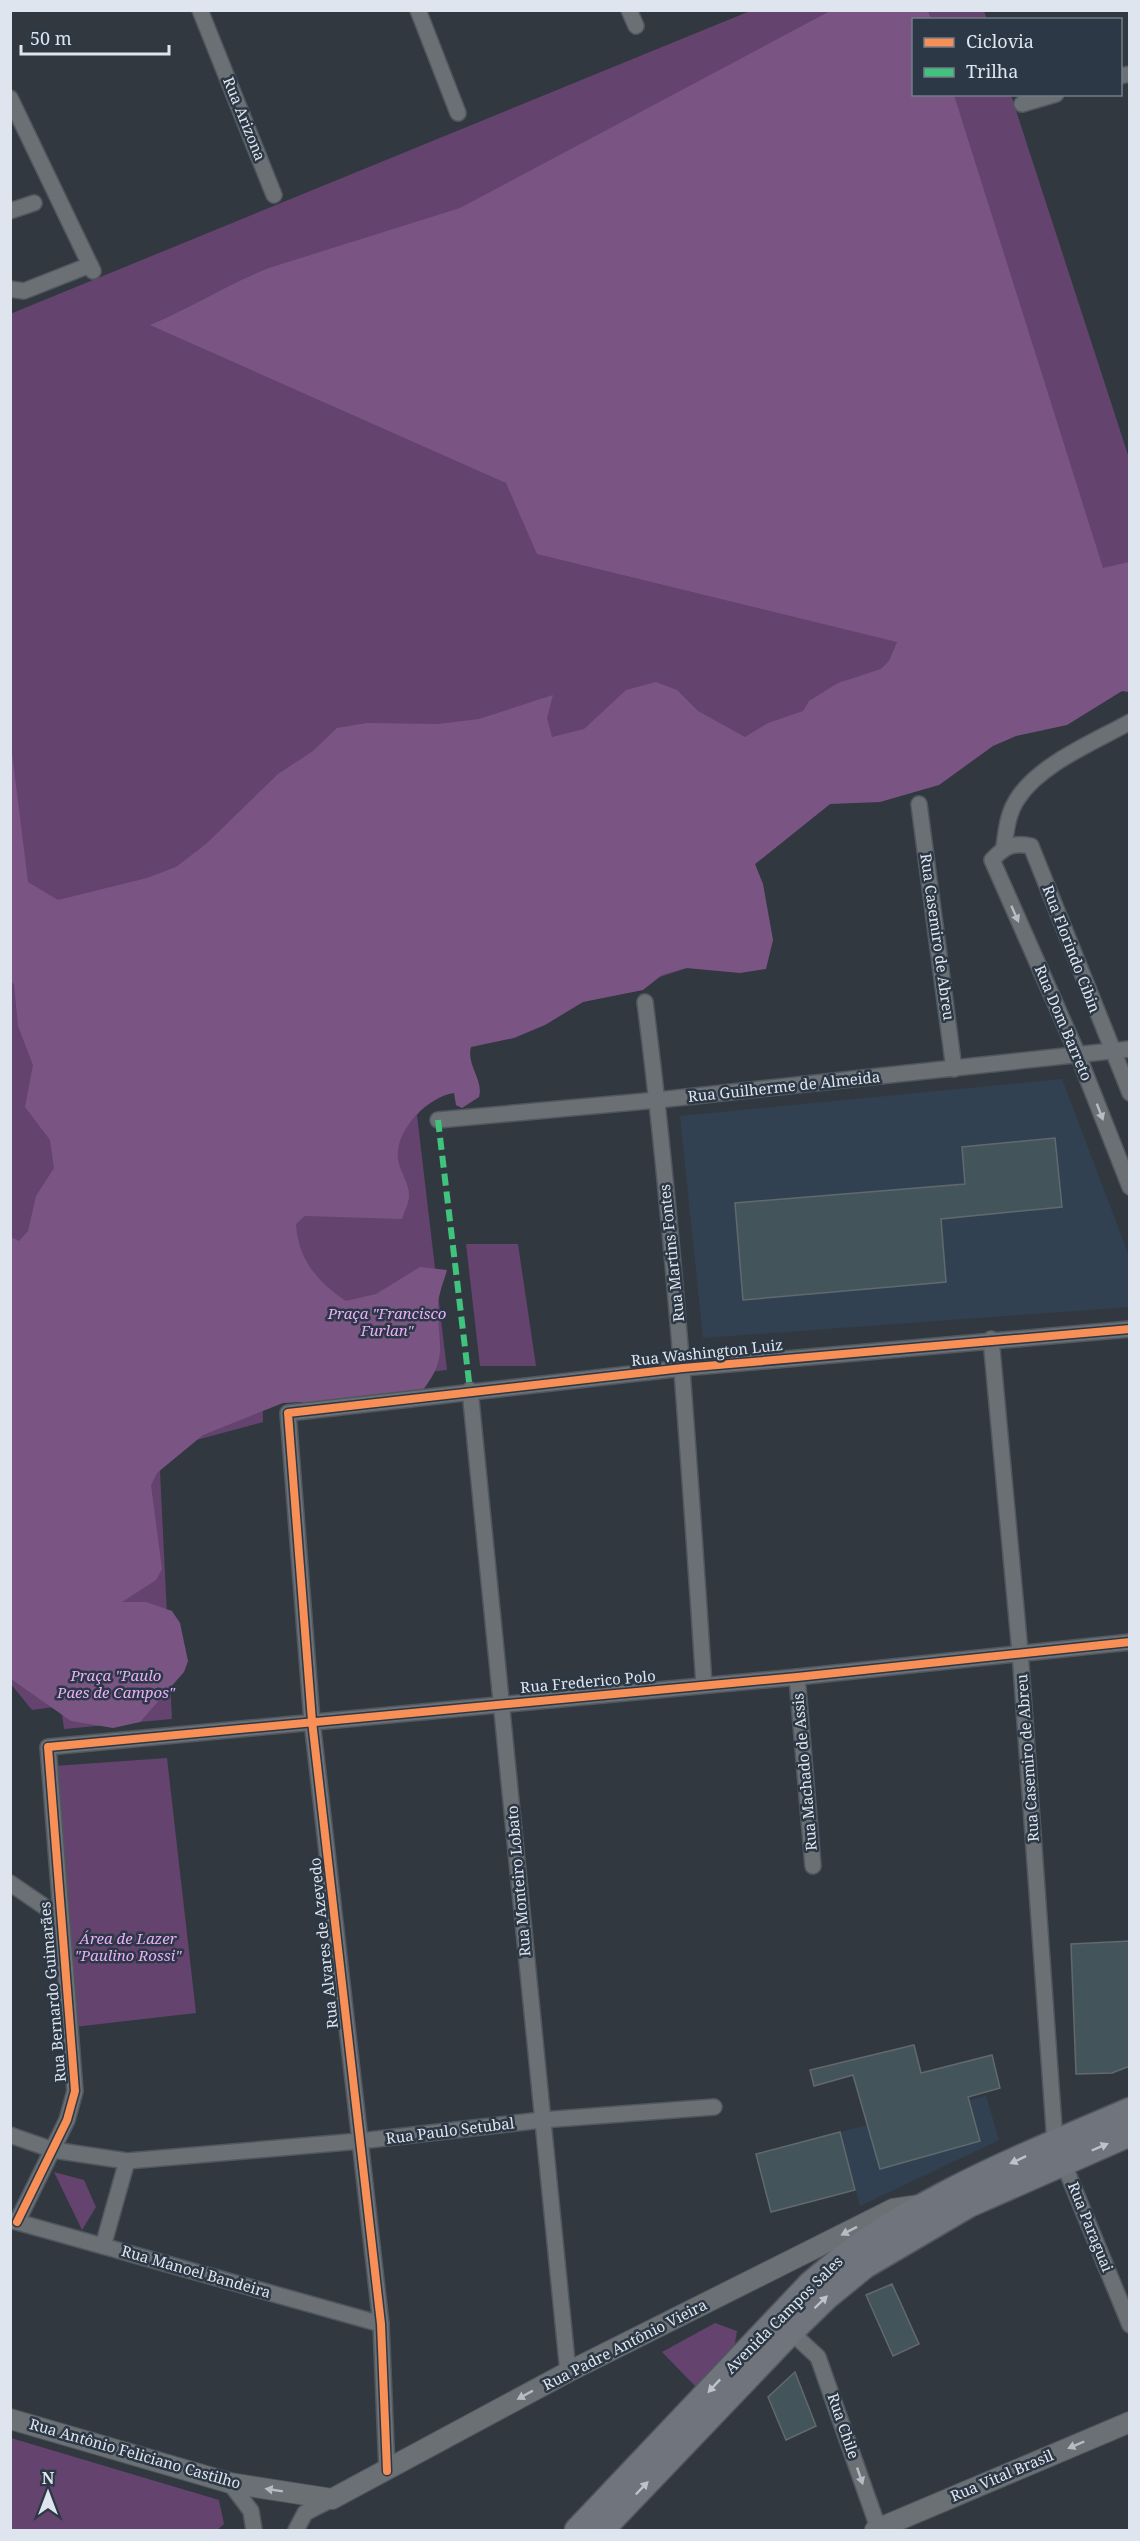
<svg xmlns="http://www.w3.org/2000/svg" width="1140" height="2541" viewBox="0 0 1140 2541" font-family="'Noto Serif',serif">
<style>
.built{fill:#324152}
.green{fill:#64436e}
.forest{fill:#7a5584}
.building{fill:#43545b;stroke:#62696d;stroke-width:1.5}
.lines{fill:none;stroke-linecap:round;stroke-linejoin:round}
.minor-casing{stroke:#51575e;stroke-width:18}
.tertiary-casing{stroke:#51575e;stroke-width:22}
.primary-casing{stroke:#51575e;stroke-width:27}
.minor{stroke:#6b7075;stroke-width:15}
.tertiary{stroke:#6b7075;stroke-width:20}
.primary{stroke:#70747c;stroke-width:24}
.quiet{stroke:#40c37c;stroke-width:6;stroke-dasharray:12 6;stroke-linecap:butt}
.cycleway-casing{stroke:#2c3845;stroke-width:11}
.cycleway{stroke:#f78f57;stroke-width:8}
.oneway{fill:#b6bcc4}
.oneway2{fill:#bdc3cc}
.labels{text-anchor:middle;stroke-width:5;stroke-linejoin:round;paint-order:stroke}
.street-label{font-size:15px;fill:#dee5ee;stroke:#2c3845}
.park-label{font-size:15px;font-style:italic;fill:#ecadfb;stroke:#2c3845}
</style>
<rect width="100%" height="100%" fill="#32383f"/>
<g class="built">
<path d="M 1062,1079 L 1129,1256 L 1129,1307 L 703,1338 L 680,1116 Z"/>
<path d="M 986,2096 L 999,2140 L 860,2206 L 840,2132 Z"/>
</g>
<g class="green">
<path d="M 750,11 L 984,11 L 987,19 L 914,20 L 914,94 L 1011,95 L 1130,461 L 1129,690 L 1122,691 L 830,804 L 755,864 L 773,940 L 583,1002 L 470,1047 L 417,1115 L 447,1370 L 290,1387 L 262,1368 L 263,1422 L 159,1450 L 172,1719 L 64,1729 L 61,1706 L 32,1710 L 10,1683 L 10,314 Z"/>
<path d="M 466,1244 L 518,1244 L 536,1366 L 480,1366 Z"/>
<path d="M 167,1758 L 196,2013 L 74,2027 L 54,1766 Z"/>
<path d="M 54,2172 L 84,2180 L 96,2207 L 82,2230 Z"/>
<path d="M 715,2323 L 737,2331 L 733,2355 L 696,2387 L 662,2352 Z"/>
<path d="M 11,2438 L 219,2500 L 224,2524 L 217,2530 L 11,2530 Z"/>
</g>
<path class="forest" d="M 830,11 L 928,11 L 931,19 L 914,20 L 914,94 L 954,95 L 1103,568 L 1129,562 L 1129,692 L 1122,691 L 1067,725 L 1016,736 L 993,746 L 939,785 L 880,802 L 830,804 L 755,864 L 763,884 L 773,940 L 766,969 L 740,973 L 686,968 L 662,975 L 643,990 L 583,1002 L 545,1025 L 514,1038 L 471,1047 C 466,1065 484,1080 479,1097 L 462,1108 L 456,1105 L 454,1093 C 427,1097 394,1131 398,1160 C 400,1172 410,1185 409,1196 C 409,1203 404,1212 402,1219 L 305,1216 L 296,1224 C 298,1259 317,1282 346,1301 L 376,1294 L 420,1267 L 447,1270 C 444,1281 438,1295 438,1306 C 438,1349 449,1357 420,1394 L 333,1410 L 301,1402 L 283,1403 L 203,1435 L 157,1473 L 151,1485 L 162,1569 L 156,1580 L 122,1602 L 146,1602 L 172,1611 L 180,1623 L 188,1661 L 184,1672 L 140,1722 L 113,1728 L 71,1721 L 11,1679 L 11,1237 L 19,1241 L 28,1231 L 36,1196 L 54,1168 L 50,1140 L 25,1107 L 33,1065 L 18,1026 L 14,984 L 11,982 L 10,737 L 28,882 L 58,900 L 147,878 L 176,867 L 206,844 L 278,774 L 313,751 L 337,728 L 367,723 L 438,724 L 479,719 L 553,695 L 547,718 L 552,737 L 584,729 L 626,690 L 656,682 L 677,690 L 698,711 L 745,737 L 768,723 L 803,711 L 809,701 L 838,683 L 881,669 L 889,661 L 897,642 L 537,554 L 506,483 L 150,325 C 191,308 228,284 269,268 L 460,208 Z"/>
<g class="building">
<path d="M 1055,1138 L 1062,1207 L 941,1219 L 946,1282 L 743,1300 L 735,1203 L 965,1184 L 962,1147 Z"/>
<path d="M 1130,1941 L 1130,2066 L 1112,2073 L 1076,2074 L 1071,1944 Z"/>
<path d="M 914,2045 L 921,2073 L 992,2055 L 1000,2088 L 968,2097 L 980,2141 L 880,2169 L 853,2075 L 814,2086 L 810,2070 Z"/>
<path d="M 840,2132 L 855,2190 L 771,2212 L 756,2154 Z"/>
<path d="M 892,2284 L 919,2344 L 893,2356 L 866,2295 Z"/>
<path d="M 795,2372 L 816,2426 L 786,2440 L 768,2397 Z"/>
</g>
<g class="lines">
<defs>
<g id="minor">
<path d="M 200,10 L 274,195"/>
<path d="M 418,10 L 458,113"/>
<path d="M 629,10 L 636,26"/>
<path d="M 1120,76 L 1130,74"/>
<path d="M 10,98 L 93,271"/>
<path d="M 1022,104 L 1056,94"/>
<path d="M 10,211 L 34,203"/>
<path d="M 10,289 L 24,291 L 90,265"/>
<path d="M 919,804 L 954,1069"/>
<path d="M 1004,847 C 1006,831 1008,812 1018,798 C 1040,764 1094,742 1130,722"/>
<path d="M 645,1002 C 674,1229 689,1457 704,1685"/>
<path d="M 1130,1093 L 1031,846 C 1012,842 1004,847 992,860 L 1078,1055 L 1130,1187"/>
<path d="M 438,1120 L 658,1100 L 1130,1049"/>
<path d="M 991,1339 L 1020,1652 L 1055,2142"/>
<path d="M 470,1390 L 568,2372"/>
<path d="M 797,1677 L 813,1866"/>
<path d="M 10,1883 L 61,1918"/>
<path d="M 10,2135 L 53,2150 L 127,2161 L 360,2141 L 542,2120 L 714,2107"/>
<path d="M 1063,2162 L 1130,2325"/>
<path d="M 10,2220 L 381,2324"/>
<path d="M 17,2222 L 67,2120 L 75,2091 L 48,1747 L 797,1677 L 1130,1642"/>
<path d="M 103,2246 L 127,2161"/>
<path d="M 791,2332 L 818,2357 L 879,2530"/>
<path d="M 387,2471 L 381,2324 L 312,1721 L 288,1413 L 683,1368 L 1130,1329"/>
<path d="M 230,2483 L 251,2511 L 254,2530"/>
<path d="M 296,2530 L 305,2513 L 332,2499"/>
</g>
<g id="tertiary">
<path d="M 10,2419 L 230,2483 L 332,2499 L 568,2372 L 893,2209 L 920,2205"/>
<path d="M 875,2530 L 1130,2422"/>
</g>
<g id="primary">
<path d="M 577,2530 L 810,2284 C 902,2203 1018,2158 1130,2110"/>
<path d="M 602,2530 L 791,2332 L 827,2297 L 865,2266 L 969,2205 L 1130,2134"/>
</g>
</defs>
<use href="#minor" class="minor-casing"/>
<use href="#tertiary" class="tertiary-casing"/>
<use href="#primary" class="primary-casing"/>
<use href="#minor" class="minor"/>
<use href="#tertiary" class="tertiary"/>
<use href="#primary" class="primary"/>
<path class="quiet" d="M 438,1120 L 470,1390"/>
<defs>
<g id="cycleway">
<path d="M 17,2222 L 67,2120 L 75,2091 L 48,1747 L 797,1677 L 1130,1642"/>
<path d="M 387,2471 L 381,2324 L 312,1721 L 288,1413 L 683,1368 L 1130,1329"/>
</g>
</defs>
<use href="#cycleway" class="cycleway-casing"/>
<use href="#cycleway" class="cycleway"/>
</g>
<defs><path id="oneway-solid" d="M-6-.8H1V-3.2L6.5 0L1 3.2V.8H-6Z" transform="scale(1.5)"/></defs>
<g class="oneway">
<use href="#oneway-solid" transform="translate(1015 914) rotate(66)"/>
<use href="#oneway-solid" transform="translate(1100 1112) rotate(69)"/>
<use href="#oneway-solid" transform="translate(849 2231) rotate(153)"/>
<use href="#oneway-solid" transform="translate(525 2395) rotate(151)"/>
<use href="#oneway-solid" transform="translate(1076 2445) rotate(157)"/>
<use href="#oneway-solid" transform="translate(860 2476) rotate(71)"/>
<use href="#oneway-solid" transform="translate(274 2490) rotate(-171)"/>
</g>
<g class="oneway2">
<use href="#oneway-solid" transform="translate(1100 2147) rotate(-23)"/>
<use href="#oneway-solid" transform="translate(1018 2160) rotate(155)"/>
<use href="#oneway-solid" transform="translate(821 2302) rotate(-44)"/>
<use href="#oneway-solid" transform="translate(714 2386) rotate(133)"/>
<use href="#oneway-solid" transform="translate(642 2488) rotate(-46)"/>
</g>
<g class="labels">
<g class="street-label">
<text transform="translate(244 119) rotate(68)" y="5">Rua Arizona</text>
<text transform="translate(937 937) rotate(82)" y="5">Rua Casemiro de Abreu</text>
<text transform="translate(1071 949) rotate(69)" y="5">Rua Florindo Cibin</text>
<text transform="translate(1063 1023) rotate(67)" y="5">Rua Dom Barreto</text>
<text transform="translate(784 1087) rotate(-6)" y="5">Rua Guilherme de Almeida</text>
<text transform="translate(672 1253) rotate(-96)" y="5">Rua Martins Fontes</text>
<text transform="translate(707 1353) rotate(-6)" y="5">Rua Washington Luiz</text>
<text transform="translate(588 1682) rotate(-5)" y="5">Rua Frederico Polo</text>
<text transform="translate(1028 1758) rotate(-94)" y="5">Rua Casemiro de Abreu</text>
<text transform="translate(805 1772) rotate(-95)" y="5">Rua Machado de Assis</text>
<text transform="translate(519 1881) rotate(-95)" y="5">Rua Monteiro Lobato</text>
<text transform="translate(324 1943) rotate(-96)" y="5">Rua Alvares de Azevedo</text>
<text transform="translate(53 1992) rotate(-95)" y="5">Rua Bernardo Guimarães</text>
<text transform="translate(450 2131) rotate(-7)" y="5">Rua Paulo Setubal</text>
<text transform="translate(1090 2227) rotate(68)" y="5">Rua Paraguai</text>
<text transform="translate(196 2272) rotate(16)" y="5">Rua Manoel Bandeira</text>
<text transform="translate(784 2315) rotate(-45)" y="5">Avenida Campos Sales</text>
<text transform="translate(625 2345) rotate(-27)" y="5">Rua Padre Antônio Vieira</text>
<text transform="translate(843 2426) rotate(71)" y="5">Rua Chile</text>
<text transform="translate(135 2454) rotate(16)" y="5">Rua Antônio Feliciano Castilho</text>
<text transform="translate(1002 2476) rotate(-23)" y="5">Rua Vital Brasil</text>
</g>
<g class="park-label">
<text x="387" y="1319">Praça "Francisco<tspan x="387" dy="17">Furlan"</tspan></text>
<text x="116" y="1681">Praça "Paulo<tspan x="116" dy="17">Paes de Campos"</tspan></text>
<text x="128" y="1944">Área de Lazer<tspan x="128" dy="17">"Paulino Rossi"</tspan></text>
</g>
</g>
<rect width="1140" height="2541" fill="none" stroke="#dee5ee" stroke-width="24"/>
<rect x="912" y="18" width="210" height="78" fill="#2c3845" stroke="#737d89" stroke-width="1.5"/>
<rect x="924" y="38" width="30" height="9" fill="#f78f57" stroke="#737d89" stroke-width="1.5"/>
<text x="966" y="48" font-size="18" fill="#dee5ee">Ciclovia</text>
<rect x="924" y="68" width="30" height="9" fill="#40c37c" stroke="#737d89" stroke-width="1.5"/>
<text x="966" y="78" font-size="18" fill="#dee5ee">Trilha</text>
<g transform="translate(48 2493)" stroke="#2c3845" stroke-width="4.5" paint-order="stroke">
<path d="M0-4.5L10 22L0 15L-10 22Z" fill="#dee5ee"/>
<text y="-9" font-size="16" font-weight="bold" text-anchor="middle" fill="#dee5ee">N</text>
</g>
<path d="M21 45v9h148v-9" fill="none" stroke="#dee5ee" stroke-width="3"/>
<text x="30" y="45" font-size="18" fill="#dee5ee" stroke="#2c3845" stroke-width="4.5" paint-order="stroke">50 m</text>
</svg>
